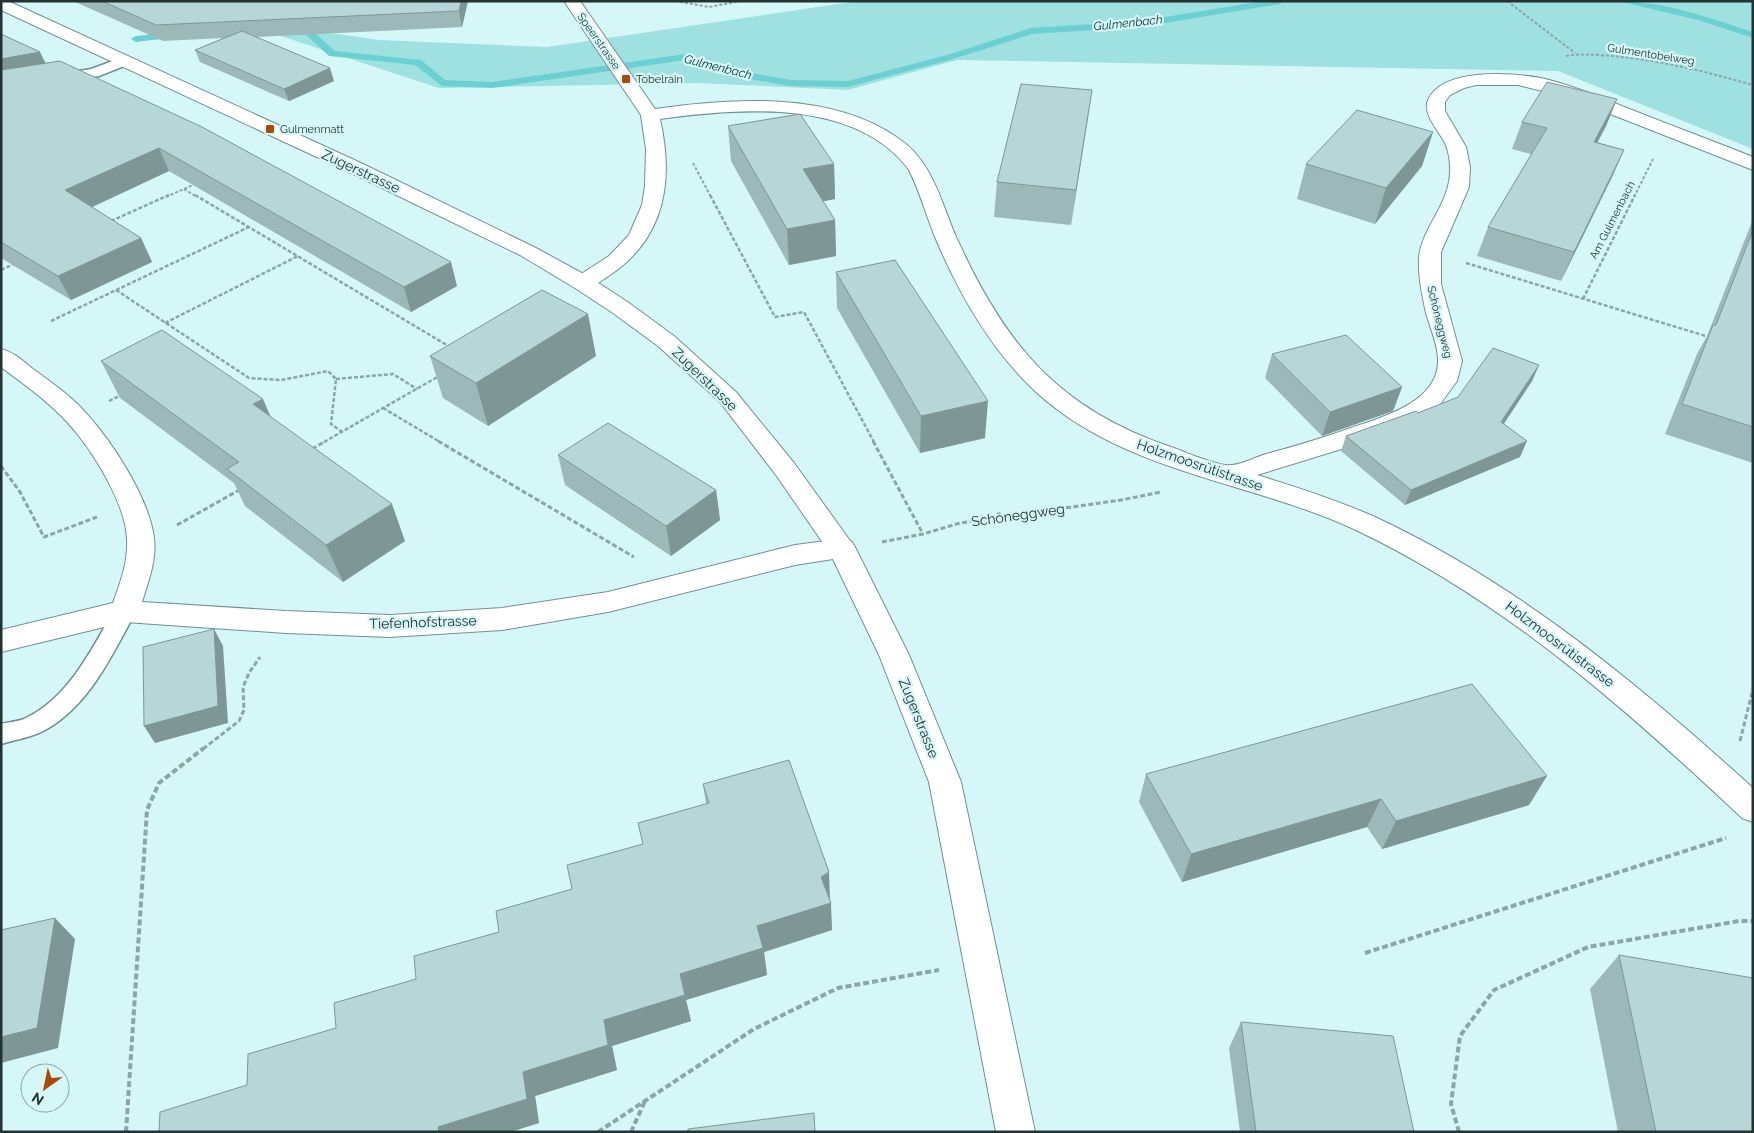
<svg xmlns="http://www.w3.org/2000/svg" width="1754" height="1133" viewBox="0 0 1754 1133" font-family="Raleway,sans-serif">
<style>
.green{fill:#9fe0e1}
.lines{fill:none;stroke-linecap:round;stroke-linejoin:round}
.stream{fill:#6bd0d2;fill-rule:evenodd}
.lane-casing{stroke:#719091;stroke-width:3}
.street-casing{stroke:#719091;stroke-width:2}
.secondary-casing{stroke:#719091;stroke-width:2}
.path-far3{stroke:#8ca5a5;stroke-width:2;stroke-dasharray:3 2;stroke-linecap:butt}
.path-far2{stroke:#8ca5a5;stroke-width:2.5;stroke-dasharray:4 2;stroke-linecap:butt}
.path-far1{stroke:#8ca5a5;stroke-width:3;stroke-dasharray:5 2.5;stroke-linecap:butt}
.path{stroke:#8ca5a5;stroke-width:4;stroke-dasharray:6 3;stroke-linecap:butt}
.lane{fill:#fff;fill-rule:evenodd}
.street{fill:#fff;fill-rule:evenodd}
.secondary{fill:#fff;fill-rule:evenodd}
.wall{fill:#9db8b9}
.shaded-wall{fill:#7f9696}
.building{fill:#b6d6d7;stroke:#7f9696}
.poi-dot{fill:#ab4b02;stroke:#d5f7f7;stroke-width:2}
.labels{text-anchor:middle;stroke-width:4.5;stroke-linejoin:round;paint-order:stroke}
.far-street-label{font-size:11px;fill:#253232;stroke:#d5f7f7}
.far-poi-label{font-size:11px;fill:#253232;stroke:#d5f7f7;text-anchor:start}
.far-water-label{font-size:12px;font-style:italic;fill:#003132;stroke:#d5f7f7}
.street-label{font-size:14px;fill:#253232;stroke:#d5f7f7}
</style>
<rect width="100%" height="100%" fill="#d5f7f7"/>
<path class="green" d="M 859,1 L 1753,1 L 1753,149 L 1558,71 L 957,60 L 848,90 L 699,83 L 439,88 L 226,18 L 379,40 L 547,47 Z"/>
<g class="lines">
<g class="stream">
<path d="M 1263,1 L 1284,1 L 1280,4 L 1141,27 L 1032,34 L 953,59 L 848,87 L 791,86 L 750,79 L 685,60 L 492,88 L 442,86 L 415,65 L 329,56 L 303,32 L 292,32 L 287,29 L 292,26 L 308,27 L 335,51 L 421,60 L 445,80 L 492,82 L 685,54 L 751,73 L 791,80 L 848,81 L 947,55 L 1031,28 L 1141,21 Z"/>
<path d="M 1618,1 C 1663,1 1710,18 1753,32 L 1753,38 L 1698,20 Z"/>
<path d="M 174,32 L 179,35 L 177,37 L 136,42 L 131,39 L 136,36 Z"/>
</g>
<defs>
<g id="lane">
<path d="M 124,57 L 131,61 L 129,64 L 99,76 L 60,82 L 53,78 L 60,74 L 91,69 Z"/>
<path d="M 125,603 L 133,605 L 136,611 C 112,655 87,711 39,733 C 27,738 14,740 1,744 L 1,724 C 8,722 17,722 24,719 C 70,698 93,646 117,605 Z"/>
</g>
<g id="street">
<path d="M 564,1 L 580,1 L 655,109 C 731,98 831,91 898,138 C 934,162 941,204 958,241 C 1006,346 1059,409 1171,447 C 1188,453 1207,462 1225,465 C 1236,467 1252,459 1263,455 C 1292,447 1320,439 1348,429 C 1380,418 1439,403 1438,360 C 1438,345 1430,327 1426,313 C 1422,294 1418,277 1419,257 C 1422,227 1452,202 1450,167 C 1450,159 1448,150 1445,143 C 1439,131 1422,114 1428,100 C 1443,67 1512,73 1541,78 C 1572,85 1602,98 1632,110 C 1672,126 1713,141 1753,157 L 1753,170 L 1567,97 L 1518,85 L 1476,85 L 1464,88 L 1450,95 L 1445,102 L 1445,111 L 1466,147 L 1470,167 L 1469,187 L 1441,252 L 1441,284 L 1462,361 L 1457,381 L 1438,407 L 1417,422 L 1348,447 L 1257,475 C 1296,487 1337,500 1375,517 C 1517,583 1637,683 1753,788 L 1753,822 L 1742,818 C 1624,707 1503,600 1356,530 C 1251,481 1124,473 1036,392 C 990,349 959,294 935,237 C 926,215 920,192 909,170 C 856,98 738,108 660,119 C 674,181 665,238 610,275 C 598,283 589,291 575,288 L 572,283 L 575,278 L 609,256 L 629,235 L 642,205 L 645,186 L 646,149 L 641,115 Z"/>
<path d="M 1,349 C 14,352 23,361 33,369 C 51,382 71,396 86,413 C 113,443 149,498 154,538 C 157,560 148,582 142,602 L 286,611 L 390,615 L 502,608 L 608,592 L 795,545 L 842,539 L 852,542 L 856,549 L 852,556 L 795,565 L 608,612 L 502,630 L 390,637 L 286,633 L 125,622 L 1,652 L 1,630 L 113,603 C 120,583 128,563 127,541 C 127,505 92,449 68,423 C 49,402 24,384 1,367 Z"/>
</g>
<path id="secondary" d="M 1,1 L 8,1 L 363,164 L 534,247 L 591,278 L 629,303 L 674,336 L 736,392 L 794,463 L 856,549 L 909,655 L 961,782 L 1035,1132 L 996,1132 L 929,782 L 879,655 L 830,553 L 776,475 L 720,402 L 658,346 L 613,313 L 575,288 L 520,255 L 349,172 L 1,10 Z"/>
</defs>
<use href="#lane" class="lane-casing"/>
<use href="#street" class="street-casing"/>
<use href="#secondary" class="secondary-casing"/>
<g class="path-far3">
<path d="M 675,1 L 709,7 L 741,1"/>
<path d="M 1507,1 L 1575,53"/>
<path d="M 1566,56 C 1581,53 1597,55 1612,56 C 1660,60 1707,72 1753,85"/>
<path d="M 693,163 L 711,197"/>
<path d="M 184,189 L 197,197"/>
<path d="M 166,197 L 195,184"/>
<path d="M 1634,197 L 1653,159"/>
</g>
<g class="path-far2">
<path d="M 195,195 L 450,347"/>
<path d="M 710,195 L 775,317 L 804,312 L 874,442"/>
<path d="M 111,221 L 169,195"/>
<path d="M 1466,263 L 1709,337"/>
<path d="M 1,270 L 14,264"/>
<path d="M 116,290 L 249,378 L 281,380 L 328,371 L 336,379 L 331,424 L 342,432"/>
<path d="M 1583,299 L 1635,195"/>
<path d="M 51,321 L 249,227"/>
<path d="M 165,323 L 298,256"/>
<path d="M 336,379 L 393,374 L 417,389"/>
<path d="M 109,401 L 121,395"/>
<path d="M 383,408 L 440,442"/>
<path d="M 324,442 L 439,376"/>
</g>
<g class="path-far1">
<path d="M 438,441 L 634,557"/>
<path d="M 873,441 L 923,534"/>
<path d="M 312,449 L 326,441"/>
<path d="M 1,466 L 20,492 L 44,537 L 97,517"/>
<path d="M 177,525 L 241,489"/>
<path d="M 882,542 L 923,534 L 960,523 L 1121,500 L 1161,492"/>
<path d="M 1740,741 L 1753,689"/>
<path d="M 203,749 L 239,721 L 244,710 L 243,687 L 249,673 L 260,657"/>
</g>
<g class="path">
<path d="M 1365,953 L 1726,838"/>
<path d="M 126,1132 L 147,810 L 159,783 L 204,748"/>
<path d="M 598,1132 L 754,1029 L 838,988 L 939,970"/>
<path d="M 631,1132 L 645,1101"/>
<path d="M 1459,1132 L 1451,1104 L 1460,1036 L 1494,990 L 1588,947 L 1739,921 L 1753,921"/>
</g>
<use href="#lane" class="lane"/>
<use href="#street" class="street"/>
<use href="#secondary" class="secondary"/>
</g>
<g class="wall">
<path d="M 73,1 L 468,1 L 462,27 L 257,37 L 334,81 L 289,101 L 200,62 L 195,50 L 223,38 L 163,41 Z"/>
<path d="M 1,34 L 46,63 L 457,286 L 411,312 L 169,171 L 92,207 L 141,238 L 152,262 L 71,300 L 1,258 Z"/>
<path d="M 1092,90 L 1087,123 L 1071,225 L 994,217 L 997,182 Z"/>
<path d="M 1617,99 L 1606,126 L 1597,142 L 1624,150 L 1612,177 L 1561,281 L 1477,256 L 1488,227 L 1531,154 L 1512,149 L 1522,122 Z"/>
<path d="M 728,126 L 834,164 L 835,199 L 823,201 L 835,220 L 836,256 L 789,265 L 731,161 Z"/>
<path d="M 1433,132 L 1422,166 L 1375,224 L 1297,199 L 1306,164 Z"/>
<path d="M 1753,219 L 1753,463 L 1665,434 L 1697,354 L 1707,336 Z"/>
<path d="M 836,272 L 985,438 L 920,453 L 837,308 Z"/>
<path d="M 1272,354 L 1402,387 L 1393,411 L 1322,436 L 1265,378 Z"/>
<path d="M 430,356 L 596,356 L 488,426 L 443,398 Z"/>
<path d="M 101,361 L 271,417 L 405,541 L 343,582 L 245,506 L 234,483 L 120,398 Z"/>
<path d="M 1539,365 L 1532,381 L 1504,424 L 1520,457 L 1405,505 L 1341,451 L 1346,436 L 1418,413 Z"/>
<path d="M 558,455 L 716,490 L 720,520 L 671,556 L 565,485 Z"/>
<path d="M 1146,774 L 1529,805 L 1382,849 L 1367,827 L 1182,882 L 1139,802 Z"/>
<path d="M 703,784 L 830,900 L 832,930 L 764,952 L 767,975 L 686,1000 L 691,1021 L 612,1046 L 617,1070 L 535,1096 L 539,1123 L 510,1132 L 159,1132 L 247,1085 L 336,1028 L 416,979 L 499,932 L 572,889 L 706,804 Z"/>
<path d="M 1619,955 L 1753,1132 L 1618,1132 L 1590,989 Z"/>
<path d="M 1241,1022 L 1414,1132 L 1240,1132 L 1229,1048 Z"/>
</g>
<g class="shaded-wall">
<path d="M 461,1 L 468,1 L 462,27 L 459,11 Z"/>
<path d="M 40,52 L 51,74 L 1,83 L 1,59 Z"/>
<path d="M 330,68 L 334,81 L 289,101 L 284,89 Z"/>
<path d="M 1092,90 L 1087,123 L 1071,225 L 1076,190 Z"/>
<path d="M 1617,99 L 1606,126 L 1583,170 L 1594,142 Z"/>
<path d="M 1433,132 L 1422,166 L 1375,224 L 1386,188 Z"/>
<path d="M 159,148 L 169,171 L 77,214 L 65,190 Z"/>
<path d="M 1624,150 L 1612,177 L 1561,281 L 1574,252 Z"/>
<path d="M 834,164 L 835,199 L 804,205 L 803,169 Z"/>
<path d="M 835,220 L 836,256 L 789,265 L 787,229 Z"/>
<path d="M 141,238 L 152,262 L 71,300 L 58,276 Z"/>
<path d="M 451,262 L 457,286 L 411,312 L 404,287 Z"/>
<path d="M 588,314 L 596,356 L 488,426 L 476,383 Z"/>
<path d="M 1539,365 L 1532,381 L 1494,438 L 1501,422 Z"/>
<path d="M 1402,387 L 1393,411 L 1322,436 L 1330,412 Z"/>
<path d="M 263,399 L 279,436 L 253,404 Z"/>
<path d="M 988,401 L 985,438 L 920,453 L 921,416 Z"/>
<path d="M 1527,441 L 1520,457 L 1405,505 L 1411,490 Z"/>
<path d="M 716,490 L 720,520 L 671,556 L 666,526 Z"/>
<path d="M 392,504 L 405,541 L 343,582 L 326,545 Z"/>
<path d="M 214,629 L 223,646 L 228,723 L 155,743 L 144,726 Z"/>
<path d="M 1547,776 L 1529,805 L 1382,849 L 1396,821 Z"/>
<path d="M 1381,799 L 1367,827 L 1182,882 L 1191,854 Z"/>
<path d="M 829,872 L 830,900 L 823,905 L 821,877 Z"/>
<path d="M 831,903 L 832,930 L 764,952 L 767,975 L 686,1000 L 691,1021 L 612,1046 L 617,1070 L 535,1096 L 539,1123 L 510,1132 L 439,1132 L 438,1127 L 604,1020 L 680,974 L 757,926 Z"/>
<path d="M 55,918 L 75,939 L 58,1048 L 1,1063 L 1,1037 Z"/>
</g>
<g class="building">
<path d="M 102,1 L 461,1 L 459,11 L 156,25 Z"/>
<path d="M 242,31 L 330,68 L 284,89 L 195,50 Z"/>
<path d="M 1,34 L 40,52 L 1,59 Z"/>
<path d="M 60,61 L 202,127 L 451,262 L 404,287 L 159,148 L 65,190 L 141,238 L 58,276 L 1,242 L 1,70 Z"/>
<path d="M 1547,82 L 1617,99 L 1594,142 L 1624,150 L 1574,252 L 1488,227 L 1547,128 L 1522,122 Z"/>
<path d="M 1021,84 L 1092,90 L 1076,190 L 997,182 Z"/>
<path d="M 1357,110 L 1433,132 L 1386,188 L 1306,164 Z"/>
<path d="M 800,114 L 834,164 L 803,169 L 835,220 L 787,229 L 728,126 Z"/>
<path d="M 1753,230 L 1753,427 L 1682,404 L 1713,325 L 1716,325 Z"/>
<path d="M 895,260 L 988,401 L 921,416 L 836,272 Z"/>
<path d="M 542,290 L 588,314 L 476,383 L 430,356 Z"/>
<path d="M 162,330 L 263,399 L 253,404 L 392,504 L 326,545 L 227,469 L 239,462 L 101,361 Z"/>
<path d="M 1346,335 L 1402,387 L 1330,412 L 1272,354 Z"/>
<path d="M 1493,348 L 1539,365 L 1501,422 L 1527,441 L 1411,490 L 1346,436 L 1416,411 L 1418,413 L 1458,397 Z"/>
<path d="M 608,423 L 716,490 L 666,526 L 558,455 Z"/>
<path d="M 214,629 L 218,706 L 144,726 L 143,647 Z"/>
<path d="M 1472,684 L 1547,776 L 1396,821 L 1381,799 L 1191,854 L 1146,774 Z"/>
<path d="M 789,760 L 829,872 L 821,877 L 831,903 L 757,926 L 763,948 L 680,974 L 685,995 L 604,1020 L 608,1045 L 523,1072 L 527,1099 L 438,1127 L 439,1132 L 159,1132 L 160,1112 L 247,1085 L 248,1054 L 336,1028 L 334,1003 L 416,979 L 414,956 L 499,932 L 496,911 L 572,889 L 567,865 L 643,844 L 638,823 L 709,803 L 703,784 Z"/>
<path d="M 55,918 L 37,1028 L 1,1037 L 1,930 Z"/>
<path d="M 1619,955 L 1753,978 L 1753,1132 L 1656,1132 Z"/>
<path d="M 1241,1022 L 1393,1036 L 1414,1132 L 1256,1132 Z"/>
<path d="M 814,1113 L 815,1132 L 688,1132 L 688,1129 Z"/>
</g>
<g class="poi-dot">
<rect x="621" y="74" width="10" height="10" rx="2.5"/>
<rect x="265" y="124" width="10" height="10" rx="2.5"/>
</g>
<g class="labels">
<g class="far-street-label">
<text transform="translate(599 41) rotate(55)" y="4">Speerstrasse</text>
<text transform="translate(1651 54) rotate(9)" y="4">Gulmentobelweg</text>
<text transform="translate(1612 220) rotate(-63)" y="4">Am Gulmenbach</text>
<text transform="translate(1440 322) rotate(76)" y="4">Schöneggweg</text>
</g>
<g class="far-poi-label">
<text x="636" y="83">Tobelrain</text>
<text x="280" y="133">Gulmenmatt</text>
</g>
<g class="far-water-label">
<text transform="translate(1128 23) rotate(-6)" y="4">Gulmenbach</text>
<text transform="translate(718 67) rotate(14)" y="4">Gulmenbach</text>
</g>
<g class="street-label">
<text transform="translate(361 171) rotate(25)" y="5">Zugerstrasse</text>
<text transform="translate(705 379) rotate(44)" y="5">Zugerstrasse</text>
<text transform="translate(1200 465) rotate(19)" y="5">Holzmoosrütistrasse</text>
<text transform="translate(1018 515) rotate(-8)" y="5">Schöneggweg</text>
<text transform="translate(423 622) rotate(-2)" y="5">Tiefenhofstrasse</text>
<text transform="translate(1560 644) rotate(37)" y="5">Holzmoosrütistrasse</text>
<text transform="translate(919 718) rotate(68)" y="5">Zugerstrasse</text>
</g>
</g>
<rect width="1754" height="1133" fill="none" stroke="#253232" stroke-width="5"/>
<g transform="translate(45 1088) rotate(213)"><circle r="24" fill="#d5f7f7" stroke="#8fa8a8"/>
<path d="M0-4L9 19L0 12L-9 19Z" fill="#ab4b02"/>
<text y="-8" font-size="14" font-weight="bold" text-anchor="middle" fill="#253232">N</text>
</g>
</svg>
